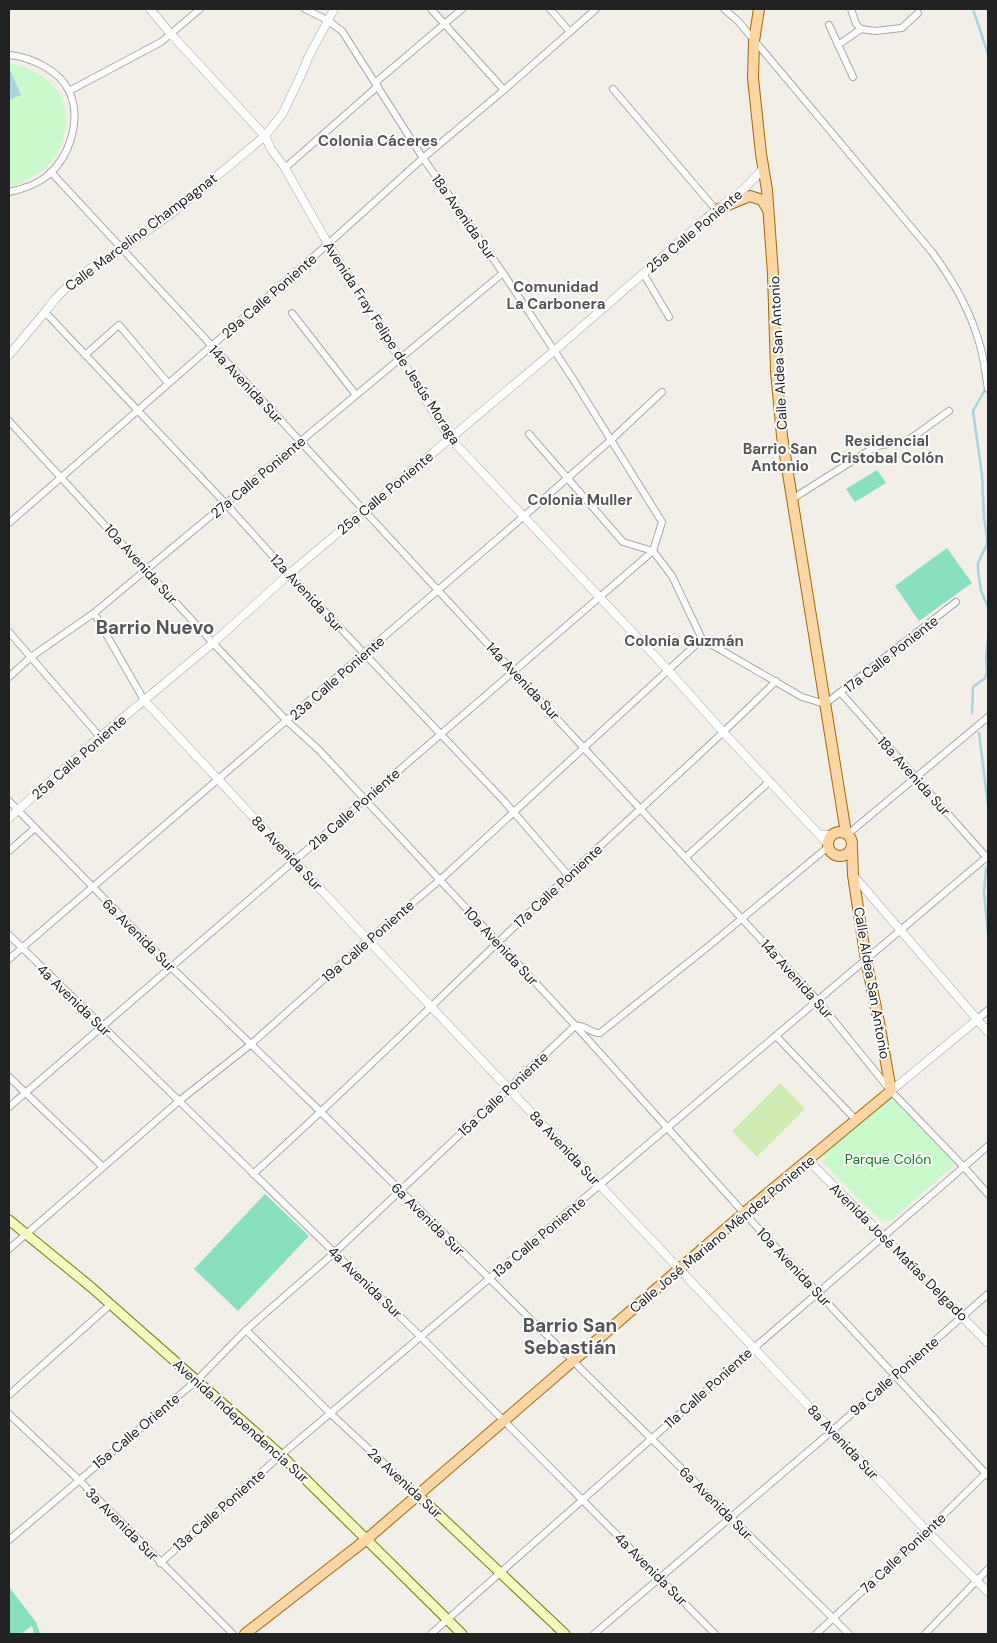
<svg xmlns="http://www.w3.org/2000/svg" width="997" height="1643" viewBox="0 0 997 1643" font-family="'DM Sans',sans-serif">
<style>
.grass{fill:#cdebb0}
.park{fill:#c8facc}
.pitch{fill:#88e0be}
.water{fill:#aad3df}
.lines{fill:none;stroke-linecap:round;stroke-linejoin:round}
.stream{stroke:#aad3df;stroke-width:2.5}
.minor-casing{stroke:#a9a9a9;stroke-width:8}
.tertiary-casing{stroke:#a9a9a9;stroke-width:9}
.secondary-casing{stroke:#707d05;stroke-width:11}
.primary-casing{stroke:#a06b00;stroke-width:12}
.minor{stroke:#fff;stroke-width:6}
.tertiary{stroke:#fff;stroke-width:8}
.secondary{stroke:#f7fabf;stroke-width:9}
.primary{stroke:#fcd6a4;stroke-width:10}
.labels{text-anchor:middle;stroke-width:4;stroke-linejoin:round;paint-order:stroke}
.street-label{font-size:14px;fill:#222;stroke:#fff}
.park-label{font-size:14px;fill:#0c8416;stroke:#fff}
.neighbourhood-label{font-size:15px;font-weight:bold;fill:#555;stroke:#fff}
.district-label{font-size:19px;font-weight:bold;fill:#555;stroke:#fff}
</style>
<rect width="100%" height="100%" fill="#f2efe9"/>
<path class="grass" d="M 780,1083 L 805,1109 L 757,1157 L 732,1131 Z"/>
<g class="park">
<path d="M 9,63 C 26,67 44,74 56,89 C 73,110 67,145 49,164 C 38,176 23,182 9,188 Z"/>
<path d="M 889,1095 L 897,1097 L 954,1161 L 952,1167 L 889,1222 L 880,1220 L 823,1163 L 825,1150 Z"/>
</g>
<g class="pitch">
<path d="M 877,470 L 886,483 L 855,502 L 846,489 Z"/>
<path d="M 947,548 L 972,583 L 919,621 L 895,586 Z"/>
<path d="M 265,1194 L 309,1236 L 238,1311 L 194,1269 Z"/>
<path d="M 9,1587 L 36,1622 L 40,1634 L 34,1634 L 32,1626 L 21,1634 L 9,1634 Z"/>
</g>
<path class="water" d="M 9,68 L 21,95 L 9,100 Z"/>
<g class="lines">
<g class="stream">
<path d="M 973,9 L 988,54"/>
<path d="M 986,388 L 973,411 L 982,475 L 984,517 L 987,538 L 987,544 L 978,563 L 978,570 L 981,591 L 988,607"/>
<path d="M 972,713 L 973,687 L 985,678 L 987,673 L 986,656 L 988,639"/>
<path d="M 979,733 L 988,805"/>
<path d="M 986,868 L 984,892 L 988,934"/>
</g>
<defs>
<g id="minor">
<path d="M 305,9 L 327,20 L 342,31 L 423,158 L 503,273 L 573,379 L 662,522 L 653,551"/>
<path d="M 431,9 L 504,90"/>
<path d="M 550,9 L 570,32"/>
<path d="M 724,9 L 738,21 L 932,252 C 952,279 970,310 979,342 C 984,357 985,373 988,389"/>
<path d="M 851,9 L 856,24 L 861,29"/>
<path d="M 829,25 L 853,77"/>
<path d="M 861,29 L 875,31 L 902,28 L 918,13"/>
<path d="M 838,45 L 861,29"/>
<path d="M 9,55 C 31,57 59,70 69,91 C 82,119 70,157 47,176 C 36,185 23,189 9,192"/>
<path d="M 376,82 L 462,9"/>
<path d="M 613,89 L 716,210"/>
<path d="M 69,91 L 161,42 L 200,9"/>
<path d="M 285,168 L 378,86"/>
<path d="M 51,172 L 818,1001 L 891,1091 L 964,1167 L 988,1194"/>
<path d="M 643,273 L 669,317"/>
<path d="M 45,312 L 226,504 L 289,574 L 504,801 L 568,875"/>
<path d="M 292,313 L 356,395"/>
<path d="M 85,355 L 119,325 L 168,383"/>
<path d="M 9,421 L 213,643 L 287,721 L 319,750 L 573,1023 L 744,1213 L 988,1476"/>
<path d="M 529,434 L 623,542 L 653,551"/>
<path d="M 792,499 L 868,451 L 881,445 L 902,442 L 910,439 L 949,411"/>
<path d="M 9,523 L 328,244 L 423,158 L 504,90 L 596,9"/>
<path d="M 653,551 L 672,576 L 702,639 L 802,697 L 825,704 L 956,602"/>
<path d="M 94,613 L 144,700"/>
<path d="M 9,632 L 100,737"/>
<path d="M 9,677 L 31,657 L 94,613 L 503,273"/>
<path d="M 841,693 L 988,859"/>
<path d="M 9,801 L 171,967 L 321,1112 L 849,1634"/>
<path d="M 848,834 L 988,717"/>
<path d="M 9,851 L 35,828"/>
<path d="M 686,857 L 770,781"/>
<path d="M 9,935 L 421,1337 L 715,1634"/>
<path d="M 9,959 L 523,517 L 612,439 L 662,392"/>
<path d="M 978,1019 L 988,1010"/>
<path d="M 777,1037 L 856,1120"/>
<path d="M 9,1077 L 103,1167"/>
<path d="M 9,1107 L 653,551"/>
<path d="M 253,1174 C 361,1077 463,974 569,875 C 638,810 709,748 776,681"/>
<path d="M 9,1249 L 179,1101 L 250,1045 L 368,940 L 440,880 L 702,639"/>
<path d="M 246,1330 L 331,1414 L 418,1495"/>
<path d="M 9,1395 L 111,1304"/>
<path d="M 9,1414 L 79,1480 L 233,1634"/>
<path d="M 9,1540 L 196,1381 L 246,1330 L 334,1253 L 575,1026 C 585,1024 591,1034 600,1033 L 710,945 L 828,847"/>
<path d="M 160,1563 L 281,1455 L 988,856"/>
<path d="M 431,1634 L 754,1348 L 988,1146"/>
<path d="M 594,1634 L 832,1431 L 988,1294"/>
<path d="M 816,1634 L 927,1531 L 987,1472"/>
<path d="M 925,1634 L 988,1569"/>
</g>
<g id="tertiary">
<path d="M 150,9 L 170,33 L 265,136 L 271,149 L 285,168 L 328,244 L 450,438 L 668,670 L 724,733 L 828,844"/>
<path d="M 9,355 L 45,312 L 55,299 L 71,283 L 95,265 L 122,249 L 172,213 L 265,136 L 283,113 L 302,73 L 308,58 L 334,9"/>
<path d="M 144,700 L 368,940 L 927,1531 L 988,1592"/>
<path d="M 9,818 L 100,737 L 213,643 L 289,574 L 554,351 L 716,210 L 744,189 L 763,169"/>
<path d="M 820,835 L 831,835"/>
<path d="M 853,875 L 988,1032"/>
<path d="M 891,1091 L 978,1019"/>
<path d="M 809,1161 L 988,1343"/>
</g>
<g id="secondary">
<path d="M 9,1220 L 91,1287 L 281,1455 L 462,1634"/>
<path d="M 418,1495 L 565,1634"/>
</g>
<g id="primary">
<path d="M 759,9 L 754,41 L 753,78 L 761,154 L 767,190 L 773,274 L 776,371 L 782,436 L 846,833"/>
<path d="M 716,210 L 750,196 L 762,200 L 768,210"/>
<circle cx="840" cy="844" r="12"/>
<path d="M 245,1634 L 367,1539 L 744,1213 L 891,1091 L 879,1022 L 866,960 L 853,875 L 852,849"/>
</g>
</defs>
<use href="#minor" class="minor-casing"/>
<use href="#tertiary" class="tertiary-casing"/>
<use href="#secondary" class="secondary-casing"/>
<use href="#primary" class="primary-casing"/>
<use href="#minor" class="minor"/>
<use href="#tertiary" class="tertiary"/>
<use href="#secondary" class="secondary"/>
<use href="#primary" class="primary"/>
</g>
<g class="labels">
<g class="street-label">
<text transform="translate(464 217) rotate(55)" y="5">18a Avenida Sur</text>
<text transform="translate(694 231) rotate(-40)" y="5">25a Calle Poniente</text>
<text transform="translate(141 232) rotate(-37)" y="5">Calle Marcelino Champagnat</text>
<text transform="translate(269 296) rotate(-41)" y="5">29a Calle Poniente</text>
<text transform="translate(392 343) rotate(57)" y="5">Avenida Fray Felipe de Jesús Moraga</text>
<text transform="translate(778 353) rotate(-93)" y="5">Calle Aldea San Antonio</text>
<text transform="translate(246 384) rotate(47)" y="5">14a Avenida Sur</text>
<text transform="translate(258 477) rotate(-40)" y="5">27a Calle Poniente</text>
<text transform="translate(385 493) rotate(-40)" y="5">25a Calle Poniente</text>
<text transform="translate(141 564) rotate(48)" y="5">10a Avenida Sur</text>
<text transform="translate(307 593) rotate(47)" y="5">12a Avenida Sur</text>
<text transform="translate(891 654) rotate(-38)" y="5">17a Calle Poniente</text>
<text transform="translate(337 678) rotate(-41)" y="5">23a Calle Poniente</text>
<text transform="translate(523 681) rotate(47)" y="5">14a Avenida Sur</text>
<text transform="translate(79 757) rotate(-41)" y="5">25a Calle Poniente</text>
<text transform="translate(914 776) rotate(48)" y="5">18a Avenida Sur</text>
<text transform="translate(354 809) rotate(-41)" y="5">21a Calle Poniente</text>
<text transform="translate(287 853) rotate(47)" y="5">8a Avenida Sur</text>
<text transform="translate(558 886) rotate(-43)" y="5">17a Calle Poniente</text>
<text transform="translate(139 935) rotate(45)" y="5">6a Avenida Sur</text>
<text transform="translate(368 941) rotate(-41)" y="5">19a Calle Poniente</text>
<text transform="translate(501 946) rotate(47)" y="5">10a Avenida Sur</text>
<text transform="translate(797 979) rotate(48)" y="5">14a Avenida Sur</text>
<text transform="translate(872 983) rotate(80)" y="5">Calle Aldea San Antonio</text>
<text transform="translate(74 1000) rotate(44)" y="5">4a Avenida Sur</text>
<text transform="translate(503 1094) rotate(-43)" y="5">15a Calle Poniente</text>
<text transform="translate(565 1148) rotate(47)" y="5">8a Avenida Sur</text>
<text transform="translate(428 1219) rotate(45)" y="5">6a Avenida Sur</text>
<text transform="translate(722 1234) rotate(-40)" y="5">Calle José Mariano Méndez Poniente</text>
<text transform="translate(539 1237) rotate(-40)" y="5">13a Calle Poniente</text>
<text transform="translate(899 1252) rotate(45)" y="5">Avenida José Matías Delgado</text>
<text transform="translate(794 1267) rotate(47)" y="5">10a Avenida Sur</text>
<text transform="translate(365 1282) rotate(44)" y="5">4a Avenida Sur</text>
<text transform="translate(894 1376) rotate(-41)" y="5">9a Calle Poniente</text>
<text transform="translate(708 1388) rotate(-42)" y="5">11a Calle Poniente</text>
<text transform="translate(241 1421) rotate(42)" y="5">Avenida Independencia Sur</text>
<text transform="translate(136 1431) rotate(-40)" y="5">15a Calle Oriente</text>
<text transform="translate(843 1442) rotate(47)" y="5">8a Avenida Sur</text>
<text transform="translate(405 1483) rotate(43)" y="5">2a Avenida Sur</text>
<text transform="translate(716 1503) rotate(45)" y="5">6a Avenida Sur</text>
<text transform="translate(219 1510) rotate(-41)" y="5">13a Calle Poniente</text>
<text transform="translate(122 1524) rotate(45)" y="5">3a Avenida Sur</text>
<text transform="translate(903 1553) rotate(-43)" y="5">7a Calle Poniente</text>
<text transform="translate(651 1569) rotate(45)" y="5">4a Avenida Sur</text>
</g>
<g class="park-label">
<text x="888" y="1164">Parque Colón</text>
</g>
<g class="neighbourhood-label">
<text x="378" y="146">Colonia Cáceres</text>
<text x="556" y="292">Comunidad<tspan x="556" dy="17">La Carbonera</tspan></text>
<text x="887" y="446">Residencial<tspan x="887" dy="17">Cristobal Colón</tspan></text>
<text x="780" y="454">Barrio San<tspan x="780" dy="17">Antonio</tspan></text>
<text x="580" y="505">Colonia Muller</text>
<text x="684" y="646">Colonia Guzmán</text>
</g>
<g class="district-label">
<text x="155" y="634">Barrio Nuevo</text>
<text x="570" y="1332">Barrio San<tspan x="570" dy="22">Sebastián</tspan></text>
</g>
</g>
<rect width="997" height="1643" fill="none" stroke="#222222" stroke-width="20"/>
</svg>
